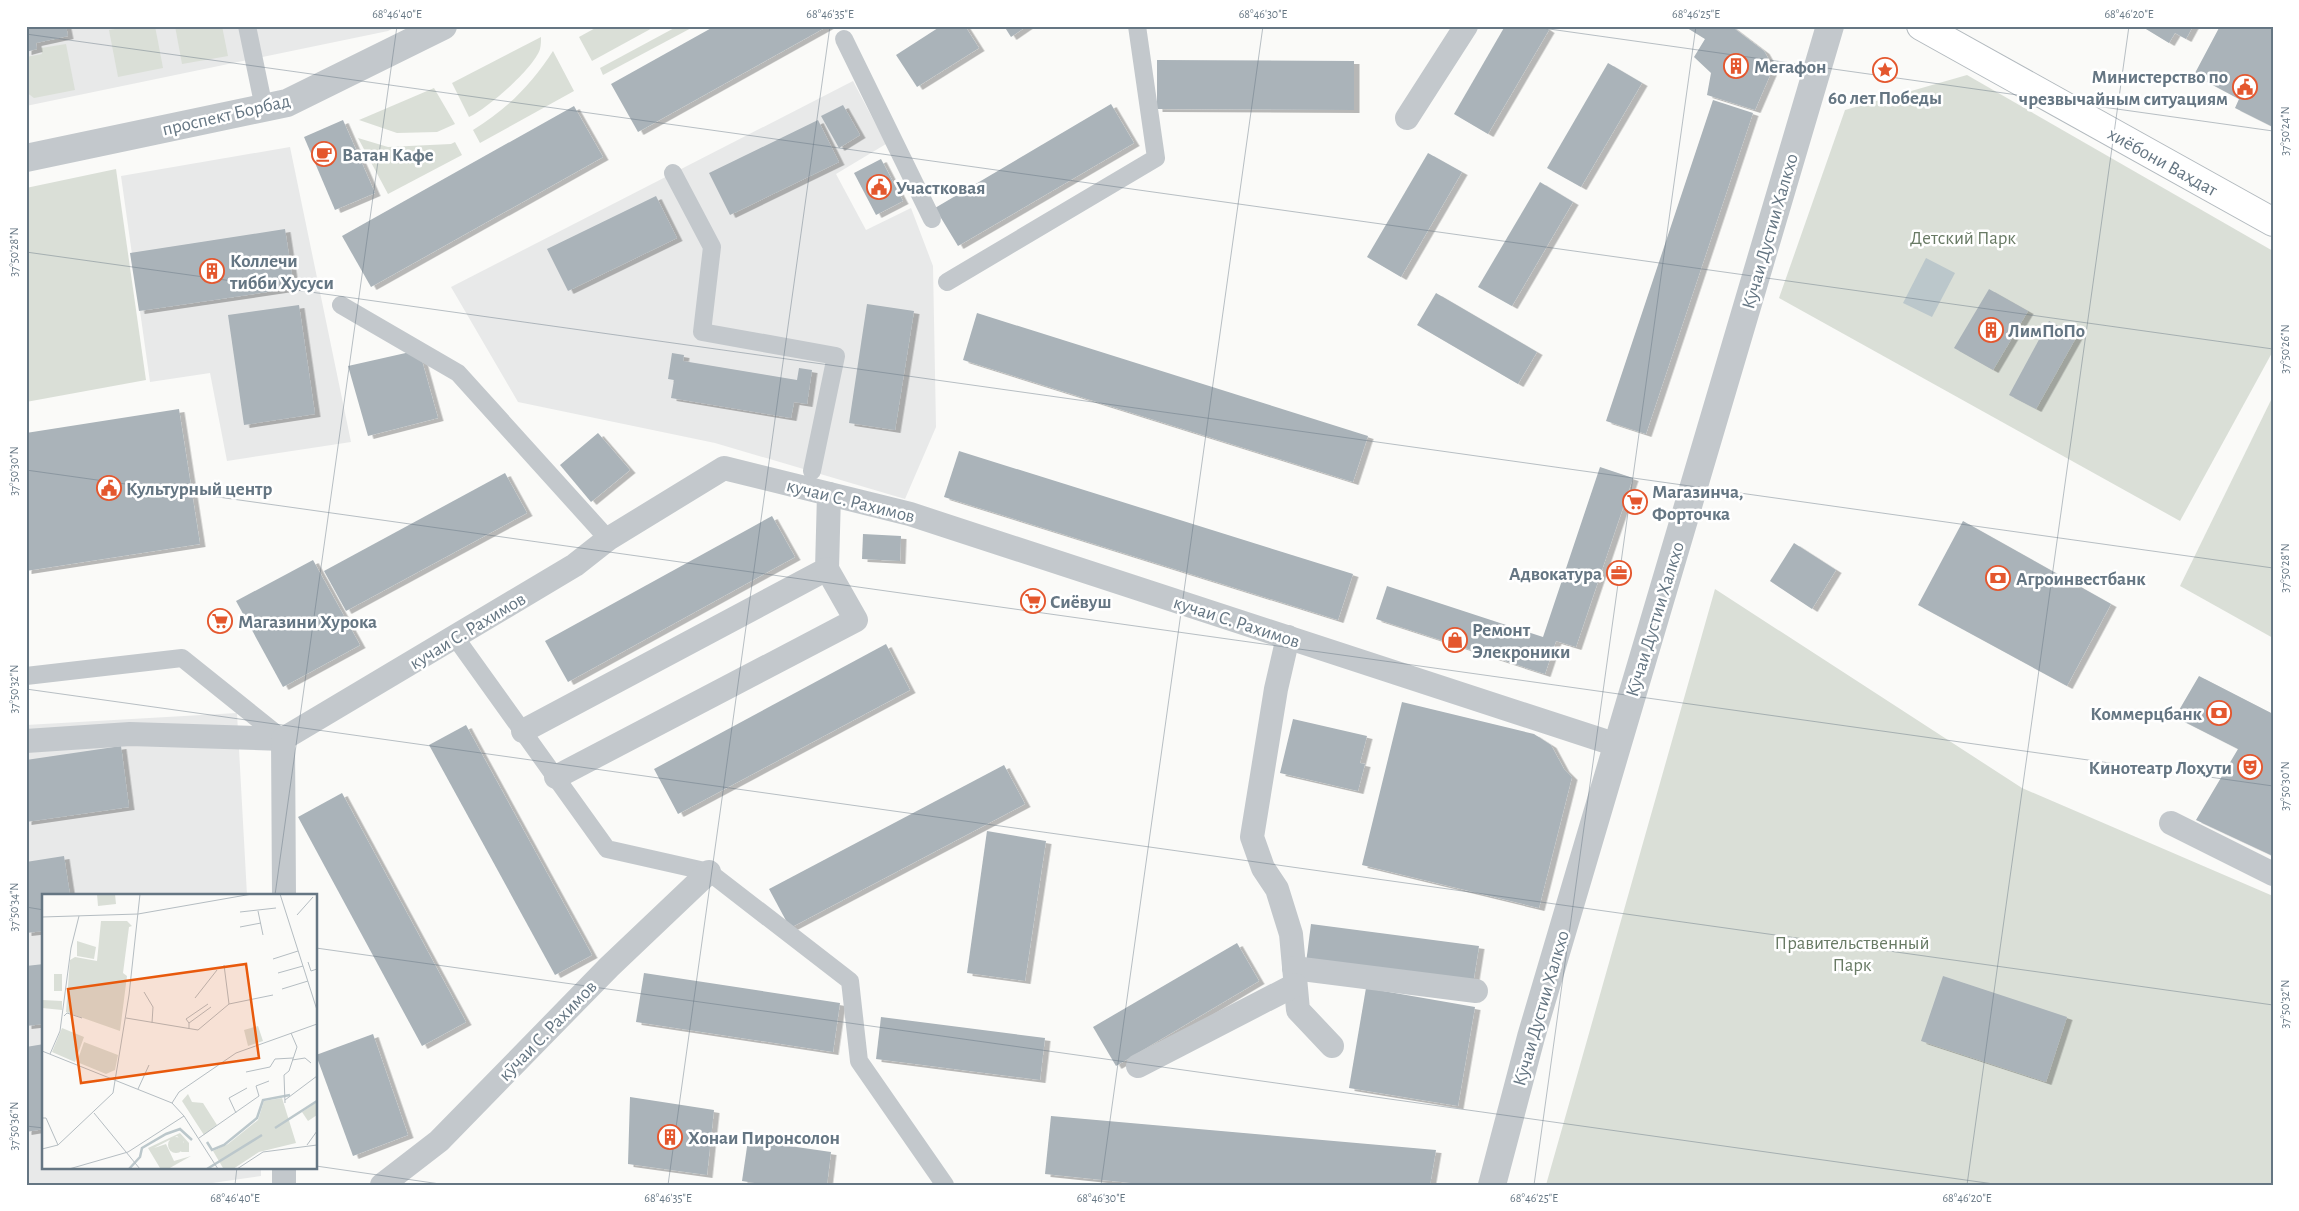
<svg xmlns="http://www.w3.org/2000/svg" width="2299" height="1211" viewBox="0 0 2299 1211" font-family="'Alegreya Sans',sans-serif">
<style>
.built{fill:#e8e9e9}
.green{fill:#dadfd7}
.water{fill:#bbc7cb}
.building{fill:#aab3b9;filter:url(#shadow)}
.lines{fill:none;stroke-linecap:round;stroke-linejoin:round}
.secondary-casing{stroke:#b3babf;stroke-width:30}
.pedestrian{stroke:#c3c8cc;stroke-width:18}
.minor{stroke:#c3c8cc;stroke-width:24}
.tertiary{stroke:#c3c8cc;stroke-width:28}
.secondary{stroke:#fff;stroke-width:28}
.ticks{fill:none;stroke:#657683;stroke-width:1;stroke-opacity:0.45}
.labels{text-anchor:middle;stroke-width:5;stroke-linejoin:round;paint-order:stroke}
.poi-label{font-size:19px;font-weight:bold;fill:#657683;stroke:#fff;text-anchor:start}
.street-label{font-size:19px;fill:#657683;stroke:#fff}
.park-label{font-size:19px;fill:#687a64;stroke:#fff}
.inset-river{fill:none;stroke:#bbc7cb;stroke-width:2.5}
.inset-road{fill:none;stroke:#b5bdc2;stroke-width:1}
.view{fill:#e8590c;fill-opacity:0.15;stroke:#e8590c;stroke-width:2.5}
.inset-edge{fill:none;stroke:#657683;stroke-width:2.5}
.neatline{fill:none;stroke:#657683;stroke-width:2}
.ticks-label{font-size:12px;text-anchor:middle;fill:#657683}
</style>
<defs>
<filter id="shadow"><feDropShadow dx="5.5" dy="3" stdDeviation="0" flood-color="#0004"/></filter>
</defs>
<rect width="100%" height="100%" fill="#fafaf8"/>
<g class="built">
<path d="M 26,26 L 397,26 L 388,31 L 26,106 Z"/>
<path d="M 853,81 L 886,144 L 836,174 L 866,230 L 911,208 L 933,266 L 936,427 L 905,499 L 715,443 L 518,402 L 451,287 Z"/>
<path d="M 290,147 L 351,442 L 227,461 L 210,373 L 150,382 L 121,176 Z"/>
<path d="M 237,713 L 247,895 L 44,895 L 44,1167 L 261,1167 L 261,1176 L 198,1185 L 26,1185 L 26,725 Z"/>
</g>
<g class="green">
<path d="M 133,26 L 155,26 L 163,68 L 118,77 L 109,30 Z"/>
<path d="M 175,26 L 222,26 L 228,56 L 182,64 Z"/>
<path d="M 599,26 L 656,26 L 592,61 L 579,37 Z"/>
<path d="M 678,26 L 695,26 L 603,75 L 600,68 Z"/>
<path d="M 541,37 C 541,41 541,45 540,49 C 534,68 488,108 469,117 L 452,83 Z"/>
<path d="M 66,44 L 75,90 L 34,98 L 26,92 L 26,57 L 42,54 L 41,48 Z"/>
<path d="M 553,51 L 574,91 L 480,143 L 473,130 C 507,109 532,84 553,51 Z"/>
<path d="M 1967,75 L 2273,251 L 2273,351 L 2180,521 L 1779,298 L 1845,110 Z"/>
<path d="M 434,88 L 455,124 L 437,132 L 397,133 L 359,120 Z"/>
<path d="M 358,138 L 388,147 L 451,144 L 455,142 L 462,155 L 388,194 Z"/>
<path d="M 116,169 L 146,380 L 26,402 L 26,188 Z"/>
<path d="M 2273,396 L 2273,638 L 2180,586 Z"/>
<path d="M 1715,589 L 2022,788 L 2273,896 L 2273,1185 L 1546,1185 Z"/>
</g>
<path class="water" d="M 1926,258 L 1955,273 L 1932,317 L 1903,303 Z"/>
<g class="building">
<path d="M 26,26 L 66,26 L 68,36 L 36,43 L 37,49 L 26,52 Z"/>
<path d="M 715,26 L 828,26 L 638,132 L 611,84 Z"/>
<path d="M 941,26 L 965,26 L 979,48 L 917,87 L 896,55 Z"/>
<path d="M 1004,26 L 1027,26 L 1011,37 Z"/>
<path d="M 1505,26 L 1543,26 L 1549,30 L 1488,134 L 1454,114 Z"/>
<path d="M 1684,26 L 1731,26 L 1764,51 L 1768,58 L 1771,73 L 1755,110 L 1707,95 L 1711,73 L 1694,57 L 1705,39 Z"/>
<path d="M 2141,26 L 2193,26 L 2186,39 L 2175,33 L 2169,43 Z"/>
<path d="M 2220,26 L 2273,26 L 2273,127 L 2235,108 L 2239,99 L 2194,75 Z"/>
<path d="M 1157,60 L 1354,61 L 1354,110 L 1157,109 Z"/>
<path d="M 1608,63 L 1642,83 L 1581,187 L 1547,168 Z"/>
<path d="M 1713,100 L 1753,113 L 1646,434 L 1606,421 Z"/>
<path d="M 1111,104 L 1134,143 L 958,246 L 935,208 Z"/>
<path d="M 843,105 L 860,135 L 839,148 L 821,116 Z"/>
<path d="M 574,106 L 603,157 L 371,287 L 342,236 Z"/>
<path d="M 343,120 L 375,193 L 335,210 L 304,137 Z"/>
<path d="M 818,120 L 839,162 L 730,215 L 709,173 Z"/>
<path d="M 1428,153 L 1462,172 L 1401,277 L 1367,257 Z"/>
<path d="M 881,159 L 903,201 L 876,215 L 854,173 Z"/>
<path d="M 1540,182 L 1573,202 L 1512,306 L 1478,287 Z"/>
<path d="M 656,196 L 677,238 L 568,291 L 547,249 Z"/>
<path d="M 285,229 L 294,288 L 139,311 L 130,253 Z"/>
<path d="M 1989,289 L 2028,311 L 1993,370 L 1954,348 Z"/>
<path d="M 1436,293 L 1537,352 L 1518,384 L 1417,325 Z"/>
<path d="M 867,304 L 914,311 L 895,430 L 849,423 Z"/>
<path d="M 299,305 L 315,414 L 244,425 L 228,315 Z"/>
<path d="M 977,313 L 1368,436 L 1353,482 L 963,360 Z"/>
<path d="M 2049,321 L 2077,336 L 2036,409 L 2009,395 Z"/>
<path d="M 419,350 L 438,418 L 368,436 L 348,366 Z"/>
<path d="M 672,353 L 684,355 L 683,361 L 797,380 L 799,368 L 812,370 L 807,404 L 794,402 L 791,418 L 671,398 L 674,380 L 668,379 Z"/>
<path d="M 179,409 L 200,544 L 26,571 L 26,433 Z"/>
<path d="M 598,433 L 630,470 L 591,502 L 560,465 Z"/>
<path d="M 959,451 L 1353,574 L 1338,620 L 944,497 Z"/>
<path d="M 1600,467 L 1633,478 L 1576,647 L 1556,641 L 1545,674 L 1376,619 L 1387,586 L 1543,637 Z"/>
<path d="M 505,473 L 527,513 L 346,611 L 324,571 Z"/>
<path d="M 772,516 L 795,557 L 568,682 L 545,641 Z"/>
<path d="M 1963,521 L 2111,604 L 2067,686 L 1918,605 Z"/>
<path d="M 863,534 L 901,536 L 900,561 L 862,559 Z"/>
<path d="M 1794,543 L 1836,570 L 1812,609 L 1770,581 Z"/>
<path d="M 313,560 L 360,645 L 283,687 L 236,601 Z"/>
<path d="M 886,644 L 910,690 L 678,814 L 654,769 Z"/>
<path d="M 2199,676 L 2273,714 L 2273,856 L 2196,820 L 2238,749 L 2175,717 Z"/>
<path d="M 1402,702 L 1534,734 L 1551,745 L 1564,769 L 1572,777 L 1539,908 L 1362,865 Z"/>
<path d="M 1293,719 L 1367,736 L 1360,763 L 1365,764 L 1358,791 L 1280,773 Z"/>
<path d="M 466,725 L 592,955 L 555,975 L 429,745 Z"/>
<path d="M 121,746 L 129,807 L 26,822 L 26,760 Z"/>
<path d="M 1004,765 L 1025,804 L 790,928 L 769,889 Z"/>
<path d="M 342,793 L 466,1022 L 422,1046 L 298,817 Z"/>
<path d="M 987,831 L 1046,841 L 1025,981 L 967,973 Z"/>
<path d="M 64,856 L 70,895 L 44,895 L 44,931 L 26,933 L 26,862 Z"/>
<path d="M 1311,924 L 1479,946 L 1473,984 L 1306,963 Z"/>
<path d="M 1237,943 L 1259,981 L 1116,1066 L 1093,1027 Z"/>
<path d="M 44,964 L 44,1024 L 26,1026 L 26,966 Z"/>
<path d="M 644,973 L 840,1003 L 833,1052 L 636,1022 Z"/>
<path d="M 1943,976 L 2067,1017 L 2046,1082 L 1921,1041 Z"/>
<path d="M 1366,988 L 1475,1007 L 1458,1106 L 1349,1088 Z"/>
<path d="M 881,1017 L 1045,1038 L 1040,1080 L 876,1059 Z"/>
<path d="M 373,1034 L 408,1135 L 353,1156 L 316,1055 Z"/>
<path d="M 44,1044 L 44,1129 L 26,1132 L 26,1047 Z"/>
<path d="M 630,1097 L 714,1110 L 707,1175 L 628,1164 Z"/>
<path d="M 1051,1116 L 1436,1150 L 1430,1185 L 1150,1185 L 1045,1174 Z"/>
<path d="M 748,1140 L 831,1152 L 827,1185 L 768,1185 L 742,1181 Z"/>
</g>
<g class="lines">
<defs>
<path id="secondary" d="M 1921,26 L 2273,222"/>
</defs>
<use href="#secondary" class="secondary-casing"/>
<g class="pedestrian">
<path d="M 247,26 L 264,108"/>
<path d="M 844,39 L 932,219"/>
<path d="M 673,173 L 712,247 L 702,332 L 836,356 L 812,471"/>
<path d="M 947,282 L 1156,158 L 1137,26"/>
<path d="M 341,305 L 458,373 L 608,539"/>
<path d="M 455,637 L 607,849 L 709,872 L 850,981 L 859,1061 L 945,1185"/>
<path d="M 26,676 L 182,658 L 283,739"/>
</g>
<g class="minor">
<path d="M 1407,118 L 1466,26"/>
<path d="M 1288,637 L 1276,689 L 1252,837 L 1263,868 L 1277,889 L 1291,934 L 1298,1010 L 1332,1046"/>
<path d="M 523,731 L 827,569 L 829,494"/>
<path d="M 26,741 L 130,734 L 283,739"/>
<path d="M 556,777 L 856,620 L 827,569"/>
<path d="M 2171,823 L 2273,874"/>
<path d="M 284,895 L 283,739 L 575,565 L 608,539 L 724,468 L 910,514 L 1617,745"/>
<path d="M 1294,968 L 1476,991"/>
<path d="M 1138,1066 L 1295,985"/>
<path d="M 284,1167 L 284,1185"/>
<path d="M 382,1185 L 439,1141 L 609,967 L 709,872"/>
</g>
<g class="tertiary">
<path d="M 26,158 L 287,103 L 443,26"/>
<path d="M 1492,1185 L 1531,1037 L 1830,26"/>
</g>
<use href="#secondary" class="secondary"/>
</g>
<path class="ticks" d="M 1528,26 L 2273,131M 26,34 L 2273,349M 26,252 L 2273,568M 26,470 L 2273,786M 26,689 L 2273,1005M 275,895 L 397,26M 26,907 L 44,910M 316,948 L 2001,1185M 26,1126 L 44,1128M 316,1166 L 447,1185M 235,1185 L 237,1167M 668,1185 L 830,26M 1101,1185 L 1263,26M 1534,1185 L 1696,26M 1967,1185 L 2129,26"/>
<defs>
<symbol id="building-ring" viewBox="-11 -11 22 22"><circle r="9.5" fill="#fff" stroke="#e4572e" stroke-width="1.5"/><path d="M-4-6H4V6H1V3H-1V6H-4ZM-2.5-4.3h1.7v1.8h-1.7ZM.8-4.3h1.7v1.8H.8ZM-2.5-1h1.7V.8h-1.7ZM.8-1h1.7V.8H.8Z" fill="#e4572e"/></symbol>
<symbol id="sight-ring" viewBox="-11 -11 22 22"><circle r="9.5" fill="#fff" stroke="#e4572e" stroke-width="1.5"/><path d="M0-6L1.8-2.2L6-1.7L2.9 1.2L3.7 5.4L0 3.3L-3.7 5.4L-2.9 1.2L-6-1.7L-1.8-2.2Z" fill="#e4572e"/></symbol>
<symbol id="civic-ring" viewBox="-11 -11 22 22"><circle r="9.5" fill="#fff" stroke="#e4572e" stroke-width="1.5"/><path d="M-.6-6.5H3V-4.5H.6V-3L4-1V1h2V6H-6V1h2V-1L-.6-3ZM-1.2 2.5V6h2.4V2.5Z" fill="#e4572e"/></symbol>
<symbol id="cafe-ring" viewBox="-11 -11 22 22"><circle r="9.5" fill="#fff" stroke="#e4572e" stroke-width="1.5"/><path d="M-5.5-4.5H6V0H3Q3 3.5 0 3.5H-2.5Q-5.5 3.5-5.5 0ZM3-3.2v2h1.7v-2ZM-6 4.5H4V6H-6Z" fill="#e4572e"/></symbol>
<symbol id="supermarket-ring" viewBox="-11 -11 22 22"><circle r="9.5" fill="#fff" stroke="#e4572e" stroke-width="1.5"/><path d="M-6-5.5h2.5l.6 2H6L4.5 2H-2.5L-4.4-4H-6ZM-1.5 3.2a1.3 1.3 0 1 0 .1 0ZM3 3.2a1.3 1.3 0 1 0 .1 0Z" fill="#e4572e"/></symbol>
<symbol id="office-ring" viewBox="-11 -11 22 22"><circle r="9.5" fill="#fff" stroke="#e4572e" stroke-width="1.5"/><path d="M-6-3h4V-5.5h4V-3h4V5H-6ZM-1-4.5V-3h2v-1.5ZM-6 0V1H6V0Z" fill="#e4572e"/></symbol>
<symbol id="bank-ring" viewBox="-11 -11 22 22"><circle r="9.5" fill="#fff" stroke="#e4572e" stroke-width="1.5"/><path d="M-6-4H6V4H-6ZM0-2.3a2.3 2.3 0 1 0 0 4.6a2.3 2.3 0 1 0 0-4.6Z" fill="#e4572e"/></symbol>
<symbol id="shop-ring" viewBox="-11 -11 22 22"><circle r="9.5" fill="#fff" stroke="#e4572e" stroke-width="1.5"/><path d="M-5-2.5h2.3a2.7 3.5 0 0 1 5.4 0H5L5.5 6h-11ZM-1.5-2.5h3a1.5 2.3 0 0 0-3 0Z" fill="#e4572e"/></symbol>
<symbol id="theatre-ring" viewBox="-11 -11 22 22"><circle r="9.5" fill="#fff" stroke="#e4572e" stroke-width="1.5"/><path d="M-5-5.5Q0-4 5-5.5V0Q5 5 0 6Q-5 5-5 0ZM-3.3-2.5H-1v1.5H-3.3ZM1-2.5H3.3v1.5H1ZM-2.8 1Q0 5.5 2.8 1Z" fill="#e4572e"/></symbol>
</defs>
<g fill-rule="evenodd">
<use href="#building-ring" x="1722" y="52" width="28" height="28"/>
<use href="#sight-ring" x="1871" y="56" width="28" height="28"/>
<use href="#civic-ring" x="2231" y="73" width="28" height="28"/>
<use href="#cafe-ring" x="310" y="140" width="28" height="28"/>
<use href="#civic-ring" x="865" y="173" width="28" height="28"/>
<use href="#building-ring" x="198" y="257" width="28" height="28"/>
<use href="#building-ring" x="1977" y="316" width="28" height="28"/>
<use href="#civic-ring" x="95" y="474" width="28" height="28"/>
<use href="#supermarket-ring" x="1621" y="488" width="28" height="28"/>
<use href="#office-ring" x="1605" y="559" width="28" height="28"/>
<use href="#bank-ring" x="1984" y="564" width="28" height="28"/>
<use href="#supermarket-ring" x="1019" y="587" width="28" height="28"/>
<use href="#supermarket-ring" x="206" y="607" width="28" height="28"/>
<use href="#shop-ring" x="1441" y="626" width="28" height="28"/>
<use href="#bank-ring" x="2205" y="699" width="28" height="28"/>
<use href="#theatre-ring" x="2236" y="753" width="28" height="28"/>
<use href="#building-ring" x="656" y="1123" width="28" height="28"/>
</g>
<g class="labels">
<g class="poi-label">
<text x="1754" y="73">Мегафон</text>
<text x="2228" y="83" text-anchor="end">Министерство по<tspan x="2228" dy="22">чрезвычайным ситуациям</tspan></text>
<text x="1885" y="104" text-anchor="middle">60 лет Победы</text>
<text x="342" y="161">Ватан Кафе</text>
<text x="896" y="194">Участковая</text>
<text x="230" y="267">Коллечи<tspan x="230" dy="22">тибби Хусуси</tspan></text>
<text x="2008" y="337">ЛимПоПо</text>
<text x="126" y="495">Культурный центр</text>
<text x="1652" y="498">Магазинча,<tspan x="1652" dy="22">Форточка</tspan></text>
<text x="1602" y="580" text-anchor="end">Адвокатура</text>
<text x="2016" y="585">Агроинвестбанк</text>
<text x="1050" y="608">Сиёвуш</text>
<text x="238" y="628">Магазини Хурока</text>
<text x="1472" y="636">Ремонт<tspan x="1472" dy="22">Элекроники</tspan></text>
<text x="2202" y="720" text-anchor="end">Коммерцбанк</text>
<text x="2232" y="774" text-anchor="end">Кинотеатр Лоҳути</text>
<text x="688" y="1144">Хонаи Пиронсолон</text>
</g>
<g class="street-label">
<text transform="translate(226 114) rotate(-13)" y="7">проспект Борбад</text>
<text transform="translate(2163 161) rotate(29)" y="7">хиёбони Ваҳдат</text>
<text transform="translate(1769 231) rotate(-74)" y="7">Кӯчаи Дустии Халкхо</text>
<text transform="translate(851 500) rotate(14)" y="7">кучаи С. Рахимов</text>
<text transform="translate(1654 619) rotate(-73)" y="7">Кӯчаи Дустии Халкхо</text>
<text transform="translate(1237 621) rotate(18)" y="7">кучаи С. Рахимов</text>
<text transform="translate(467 630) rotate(-31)" y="7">кучаи С. Рахимов</text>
<text transform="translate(1540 1008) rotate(-74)" y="7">Кӯчаи Дустии Халкхо</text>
<text transform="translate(547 1030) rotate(-46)" y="7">кӯчаи С. Рахимов</text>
</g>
<g class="park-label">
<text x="1963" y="244">Детский Парк</text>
<text x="1852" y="949">Правительственный<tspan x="1852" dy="22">Парк</tspan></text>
</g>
</g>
<g transform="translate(42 894)">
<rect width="275" height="275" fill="#fafaf8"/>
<path d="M 55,0 L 73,0 L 74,10 L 56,12 ZM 59,27 L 85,27 L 90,32 L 87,33 L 81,79 L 85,82 L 78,137 L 24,118 L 28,66 L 33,63 L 55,67 ZM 35,47 L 54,53 L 52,65 L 35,62 ZM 12,80 L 20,80 L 20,97 L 12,97 ZM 0,106 L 20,107 L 20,116 L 0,114 ZM 216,132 L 221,147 L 206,152 L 202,136 ZM 20,134 L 42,143 L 33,168 L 10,158 ZM 42,148 L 76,161 L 73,176 L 64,180 L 35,168 ZM 146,200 L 150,208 L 161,209 L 175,231 L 162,241 L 140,207 ZM 240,204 L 254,249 L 217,258 L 191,275 L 181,274 L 171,257 L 186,250 L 216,226 L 222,207 ZM 275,208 L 275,221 L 266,227 L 260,218 ZM 138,239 L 147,249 L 147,258 L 139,258 L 142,248 L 135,242 L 112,254 L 124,250 L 132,267 L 149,262 L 126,275 L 118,274 L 106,254 ZM126 251a8 8 0 1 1 16 0a8 8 0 1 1-16 0Z" fill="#dadfd7"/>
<path class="inset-river" d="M 233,234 L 275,207M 165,248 L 170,256 L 182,251 L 215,224 L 221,206 L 248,201M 87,275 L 98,263 L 100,254 L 124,240 L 138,235 L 150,246M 165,275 L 220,241"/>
<path class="inset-road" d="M 238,0 L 275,116M 216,17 L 221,41M 198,18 L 234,14M 255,21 L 271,3M 0,23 L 96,20 L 210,0M 198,33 L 219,29M 231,65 L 256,57M 266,68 L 269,77 L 275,75M 236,79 L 261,72M 240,95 L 266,87M 102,98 L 111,113 L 110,129M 153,104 L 175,76M 187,110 L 231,101M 22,122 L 25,119 L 40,124M 84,124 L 156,136 L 187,110 L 182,71M 147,129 L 144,125 L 166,110M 147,135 L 147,129 L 169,113M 0,157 L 130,209 L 142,222 L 176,275M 8,160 L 18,137 L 29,54 L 37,22M 250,166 L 263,164 L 269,169M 204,178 L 228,173 L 233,165 L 251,164M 96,195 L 107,171M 243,206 L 275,182M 130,209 L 137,198 L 194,159 L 275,130M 243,209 L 242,181 L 247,177 L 255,153 L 249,139M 52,219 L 98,275M 194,219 L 187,204 L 205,194M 0,224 L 4,224 L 16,251M 157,244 L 217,202 L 214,192 L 227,187M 265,251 L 275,237M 0,255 L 16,251 L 71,199 L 87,101 L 98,0M 27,275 L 86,258 L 142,222M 195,275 L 221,258 L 275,251"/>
<path class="view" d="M 204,70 L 217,164 L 39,189 L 26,95 Z"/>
<rect width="275" height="275" class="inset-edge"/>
</g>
<rect width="2299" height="1211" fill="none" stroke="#ffffff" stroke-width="55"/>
<rect x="28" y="28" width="2244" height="1156" class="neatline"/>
<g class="ticks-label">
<text x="397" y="18">68°46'40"E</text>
<text x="830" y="18">68°46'35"E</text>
<text x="1263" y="18">68°46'30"E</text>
<text x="1696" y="18">68°46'25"E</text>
<text x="2129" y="18">68°46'20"E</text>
<text transform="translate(2285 131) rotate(-90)" y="4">37°50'24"N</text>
<text transform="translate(14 252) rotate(-90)" y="4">37°50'28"N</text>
<text transform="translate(2285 349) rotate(-90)" y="4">37°50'26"N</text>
<text transform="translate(14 471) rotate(-90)" y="4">37°50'30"N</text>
<text transform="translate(2285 568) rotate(-90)" y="4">37°50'28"N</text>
<text transform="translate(14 689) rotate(-90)" y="4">37°50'32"N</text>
<text transform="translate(2285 786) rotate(-90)" y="4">37°50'30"N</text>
<text transform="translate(14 907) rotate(-90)" y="4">37°50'34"N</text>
<text transform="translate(2285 1004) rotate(-90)" y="4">37°50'32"N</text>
<text transform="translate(14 1126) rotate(-90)" y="4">37°50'36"N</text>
<text x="235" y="1202">68°46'40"E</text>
<text x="668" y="1202">68°46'35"E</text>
<text x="1101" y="1202">68°46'30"E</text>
<text x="1534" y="1202">68°46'25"E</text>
<text x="1967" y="1202">68°46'20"E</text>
</g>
</svg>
